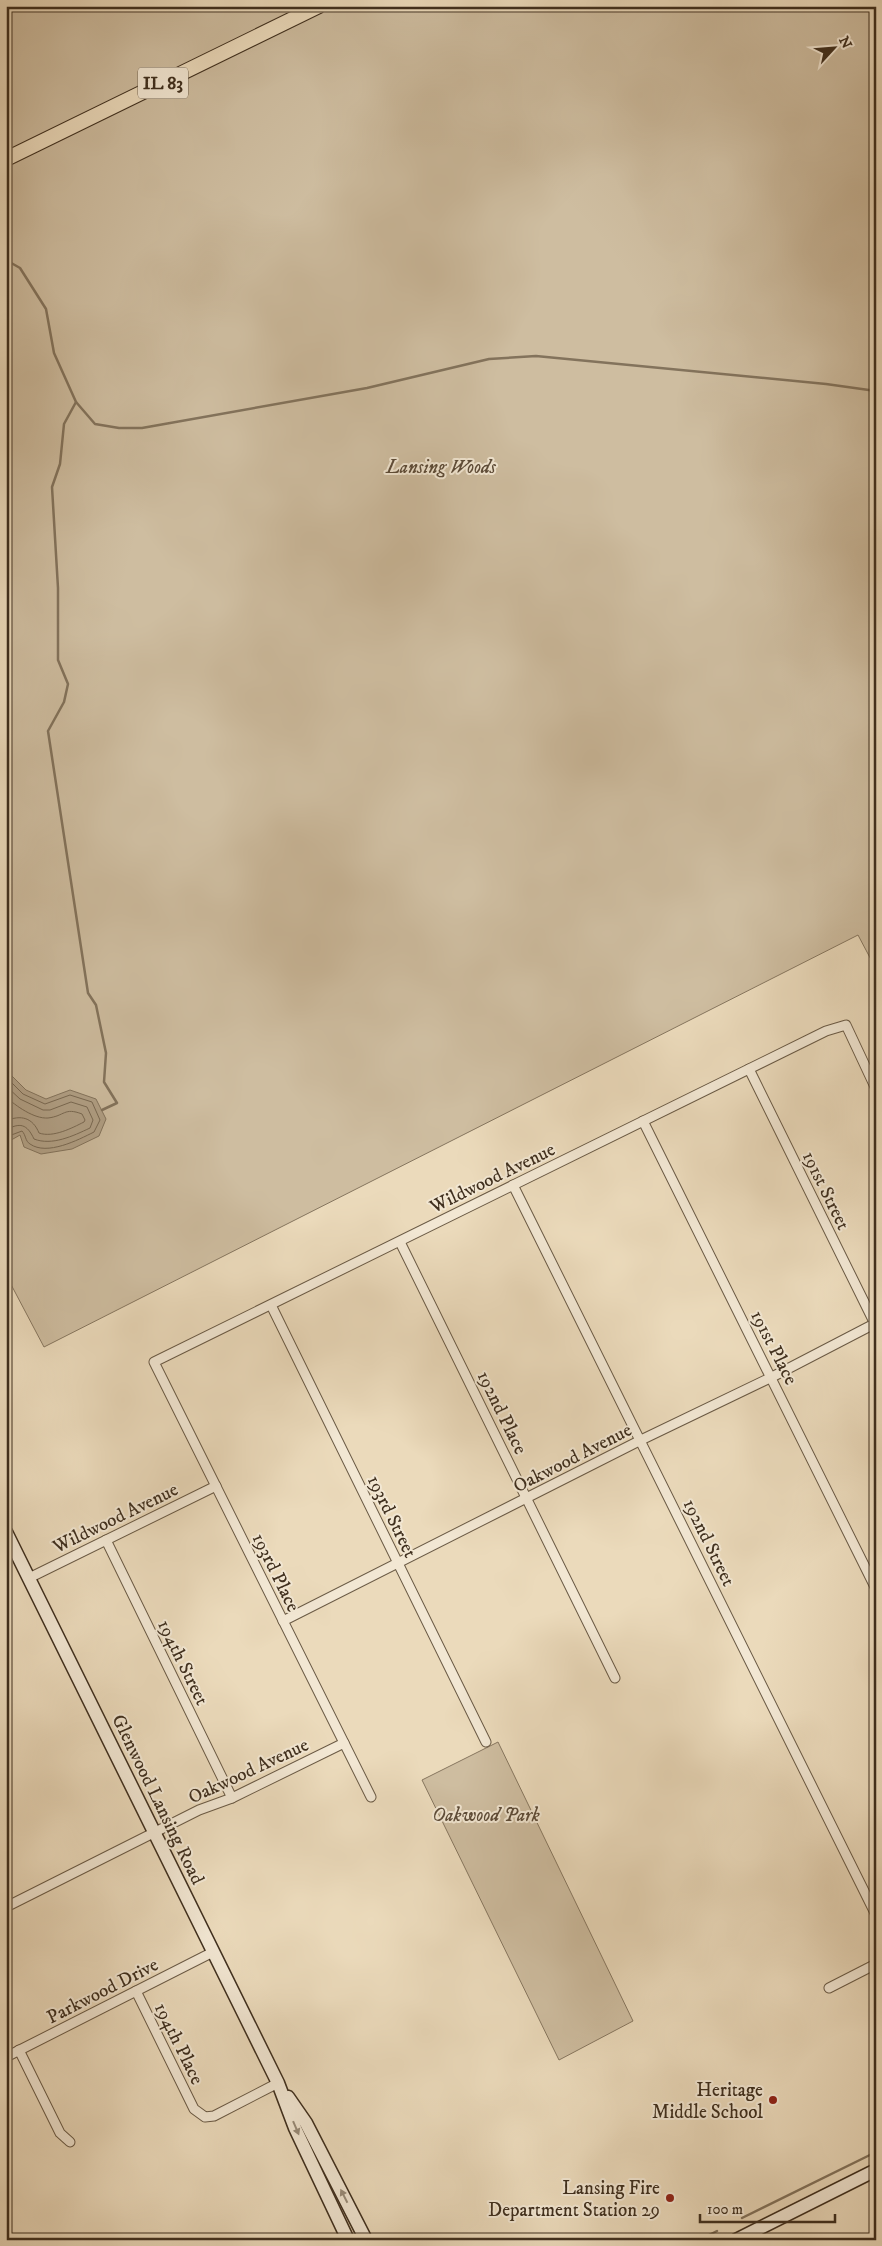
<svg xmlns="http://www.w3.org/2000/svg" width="882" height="2246" viewBox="0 0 882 2246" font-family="'IM FELL DW Pica',serif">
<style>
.green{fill:#cebda0;stroke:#86765f}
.water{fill:#b1a086;stroke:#83735c}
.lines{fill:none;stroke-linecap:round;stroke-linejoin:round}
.shore{stroke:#786852;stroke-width:1}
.stream{stroke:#83735c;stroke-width:2.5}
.minor-casing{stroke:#6a5a45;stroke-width:11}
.secondary-casing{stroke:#3f2f1e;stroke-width:15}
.primary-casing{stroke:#3f2f1e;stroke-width:16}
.minor{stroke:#f2e7d3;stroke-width:9}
.secondary{stroke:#f2e7d3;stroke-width:12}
.primary{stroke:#ebdabb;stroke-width:14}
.oneway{fill:#988b78}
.poi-dot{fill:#8f2418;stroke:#f2e7d3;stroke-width:2}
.labels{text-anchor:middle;stroke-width:4;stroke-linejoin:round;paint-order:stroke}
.shield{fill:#f2e7d3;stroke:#756654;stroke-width:1}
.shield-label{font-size:18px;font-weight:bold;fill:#3f2f1e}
.park-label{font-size:19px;font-style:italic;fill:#5c4b38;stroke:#f2e7d3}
.street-label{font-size:19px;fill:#3f2f1e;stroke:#f2e7d3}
.poi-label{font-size:19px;fill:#3f2f1e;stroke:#f2e7d3;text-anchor:end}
</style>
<rect width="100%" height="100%" fill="#ebdabb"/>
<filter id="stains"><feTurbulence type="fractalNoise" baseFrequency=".004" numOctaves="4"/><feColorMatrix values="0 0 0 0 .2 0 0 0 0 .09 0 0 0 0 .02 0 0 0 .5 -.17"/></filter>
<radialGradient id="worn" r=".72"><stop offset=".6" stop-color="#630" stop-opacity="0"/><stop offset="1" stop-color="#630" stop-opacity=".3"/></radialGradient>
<g class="green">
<path d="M 6,6 L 876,6 L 876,969 L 858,935 L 44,1347 L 6,1275 Z"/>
<path d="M 498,1742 L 633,2021 L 559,2060 L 422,1780 Z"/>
</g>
<path class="water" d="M 6,1070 L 26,1090 L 46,1099 L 70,1090 L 96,1099 L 106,1119 L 99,1136 L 72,1149 L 41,1154 L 24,1147 L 20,1135 L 6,1143 Z"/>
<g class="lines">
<g class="shore">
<path d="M 6,1077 L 23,1094 L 45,1104 L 70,1095 L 92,1102 L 100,1120 L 94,1132 C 78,1140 47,1156 30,1144 C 25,1141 26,1135 22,1131 L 6,1137"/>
<path d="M 6,1086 L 20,1099 L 43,1110 L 50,1110 L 71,1102 L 87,1107 L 93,1120 L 90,1128 C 73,1136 52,1146 34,1139 C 27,1124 20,1122 6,1130"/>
<path d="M 6,1097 C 16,1106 34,1119 48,1118 C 65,1116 64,1107 82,1114 L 85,1120 L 84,1122 C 72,1128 53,1138 39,1133 C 33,1118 21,1114 6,1121"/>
</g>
<g class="stream">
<path d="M 6,260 L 20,268 L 46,309 L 54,353 L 76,402 L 95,424 L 119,428 L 142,428 L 367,388 L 489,359 L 536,356 L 826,384 L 876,391"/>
<path d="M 76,402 L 64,424 L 60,464 L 52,487 L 58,588 L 58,660 L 68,684 L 64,702 L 48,731 L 88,993 L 96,1005 L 106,1053 L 104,1082 L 117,1103 L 102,1110"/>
<path d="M 742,2218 L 876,2152"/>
<path d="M 699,2240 L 717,2231"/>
</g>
<defs>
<g id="minor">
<path d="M 749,1069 L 876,1326"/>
<path d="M 643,1121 L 876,1589"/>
<path d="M 513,1185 L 876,1915"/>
<path d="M 400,1242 L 615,1678"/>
<path d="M 271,1305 L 486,1742"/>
<path d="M 106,1540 L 232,1798"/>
<path d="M 29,1578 L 216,1486"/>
<path d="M 283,1621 L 641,1440 L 772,1377 L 876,1323"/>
<path d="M 371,1797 L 154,1362 L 826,1031 L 846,1025 L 876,1089"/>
<path d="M 6,1907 L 199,1810 L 232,1798 L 344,1743"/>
<path d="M 829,1988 L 876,1964"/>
<path d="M 136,1991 L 194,2109 L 205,2117 L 214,2116 L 278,2083"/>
<path d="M 19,2050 L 60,2133 L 70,2142"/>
<path d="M 6,2057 L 213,1952"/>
</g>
<g id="secondary">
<path d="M 6,1532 L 278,2083 L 295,2128 L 348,2240"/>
<path d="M 288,2097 L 306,2123 L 366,2240"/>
<path d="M 736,2240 L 876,2170"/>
</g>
<path id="primary" d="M 6,159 L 319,6"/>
</defs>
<use href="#minor" class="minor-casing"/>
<use href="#secondary" class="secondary-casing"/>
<use href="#primary" class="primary-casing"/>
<use href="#minor" class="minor"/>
<use href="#secondary" class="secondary"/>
<use href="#primary" class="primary"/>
</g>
<defs><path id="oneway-solid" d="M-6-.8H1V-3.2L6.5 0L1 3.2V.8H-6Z" transform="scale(1.25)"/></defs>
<g class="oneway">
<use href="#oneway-solid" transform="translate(296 2128) rotate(67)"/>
<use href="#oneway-solid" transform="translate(344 2196) rotate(-117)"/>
</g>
<g class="poi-dot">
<circle cx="773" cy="2100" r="5"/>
<circle cx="670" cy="2198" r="5"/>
</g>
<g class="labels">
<rect class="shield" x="138" y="67.5" width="50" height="31" rx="4"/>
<g class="shield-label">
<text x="163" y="89">IL 83</text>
</g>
<g class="park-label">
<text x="441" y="473">Lansing Woods</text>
<text x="486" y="1821">Oakwood Park</text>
</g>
<g class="street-label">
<text transform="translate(492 1177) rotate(-26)" y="7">Wildwood Avenue</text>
<text transform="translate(827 1190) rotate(64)" y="7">191st Street</text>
<text transform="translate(775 1347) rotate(63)" y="7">191st Place</text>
<text transform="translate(503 1412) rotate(64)" y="7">192nd Place</text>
<text transform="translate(572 1457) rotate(-27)" y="7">Oakwood Avenue</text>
<text transform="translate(393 1516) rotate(64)" y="7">193rd Street</text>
<text transform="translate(115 1517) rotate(-26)" y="7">Wildwood Avenue</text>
<text transform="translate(710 1542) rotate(64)" y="7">192nd Street</text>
<text transform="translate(277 1572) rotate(64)" y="7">193rd Place</text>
<text transform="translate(184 1662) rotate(64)" y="7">194th Street</text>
<text transform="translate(248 1770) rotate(-25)" y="7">Oakwood Avenue</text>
<text transform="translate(159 1799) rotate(64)" y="7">Glenwood Lansing Road</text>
<text transform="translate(102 1990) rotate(-27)" y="7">Parkwood Drive</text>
<text transform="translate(180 2043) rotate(64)" y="7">194th Place</text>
</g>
<g class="poi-label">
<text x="763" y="2096">Heritage<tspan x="763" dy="22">Middle School</tspan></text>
<text x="660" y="2194">Lansing Fire<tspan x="660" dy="22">Department Station 29</tspan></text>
</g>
</g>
<rect width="882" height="2246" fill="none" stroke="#ebdabb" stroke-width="25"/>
<rect x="8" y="8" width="867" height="2231" fill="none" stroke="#3f2f1e" stroke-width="2.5"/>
<rect x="12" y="12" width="857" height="2221" fill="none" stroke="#3f2f1e"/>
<g transform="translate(834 48) rotate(64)" stroke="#f2e7d3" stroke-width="4" paint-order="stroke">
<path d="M0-4L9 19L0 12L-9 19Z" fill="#3f2f1e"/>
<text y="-8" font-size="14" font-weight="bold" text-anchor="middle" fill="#3f2f1e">N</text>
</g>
<path d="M700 2214v8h135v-8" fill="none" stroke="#3f2f1e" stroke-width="2.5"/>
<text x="707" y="2214" font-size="15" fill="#3f2f1e" stroke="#f2e7d3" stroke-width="4" paint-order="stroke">100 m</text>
<rect width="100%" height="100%" filter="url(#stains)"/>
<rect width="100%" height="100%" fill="url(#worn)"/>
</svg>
